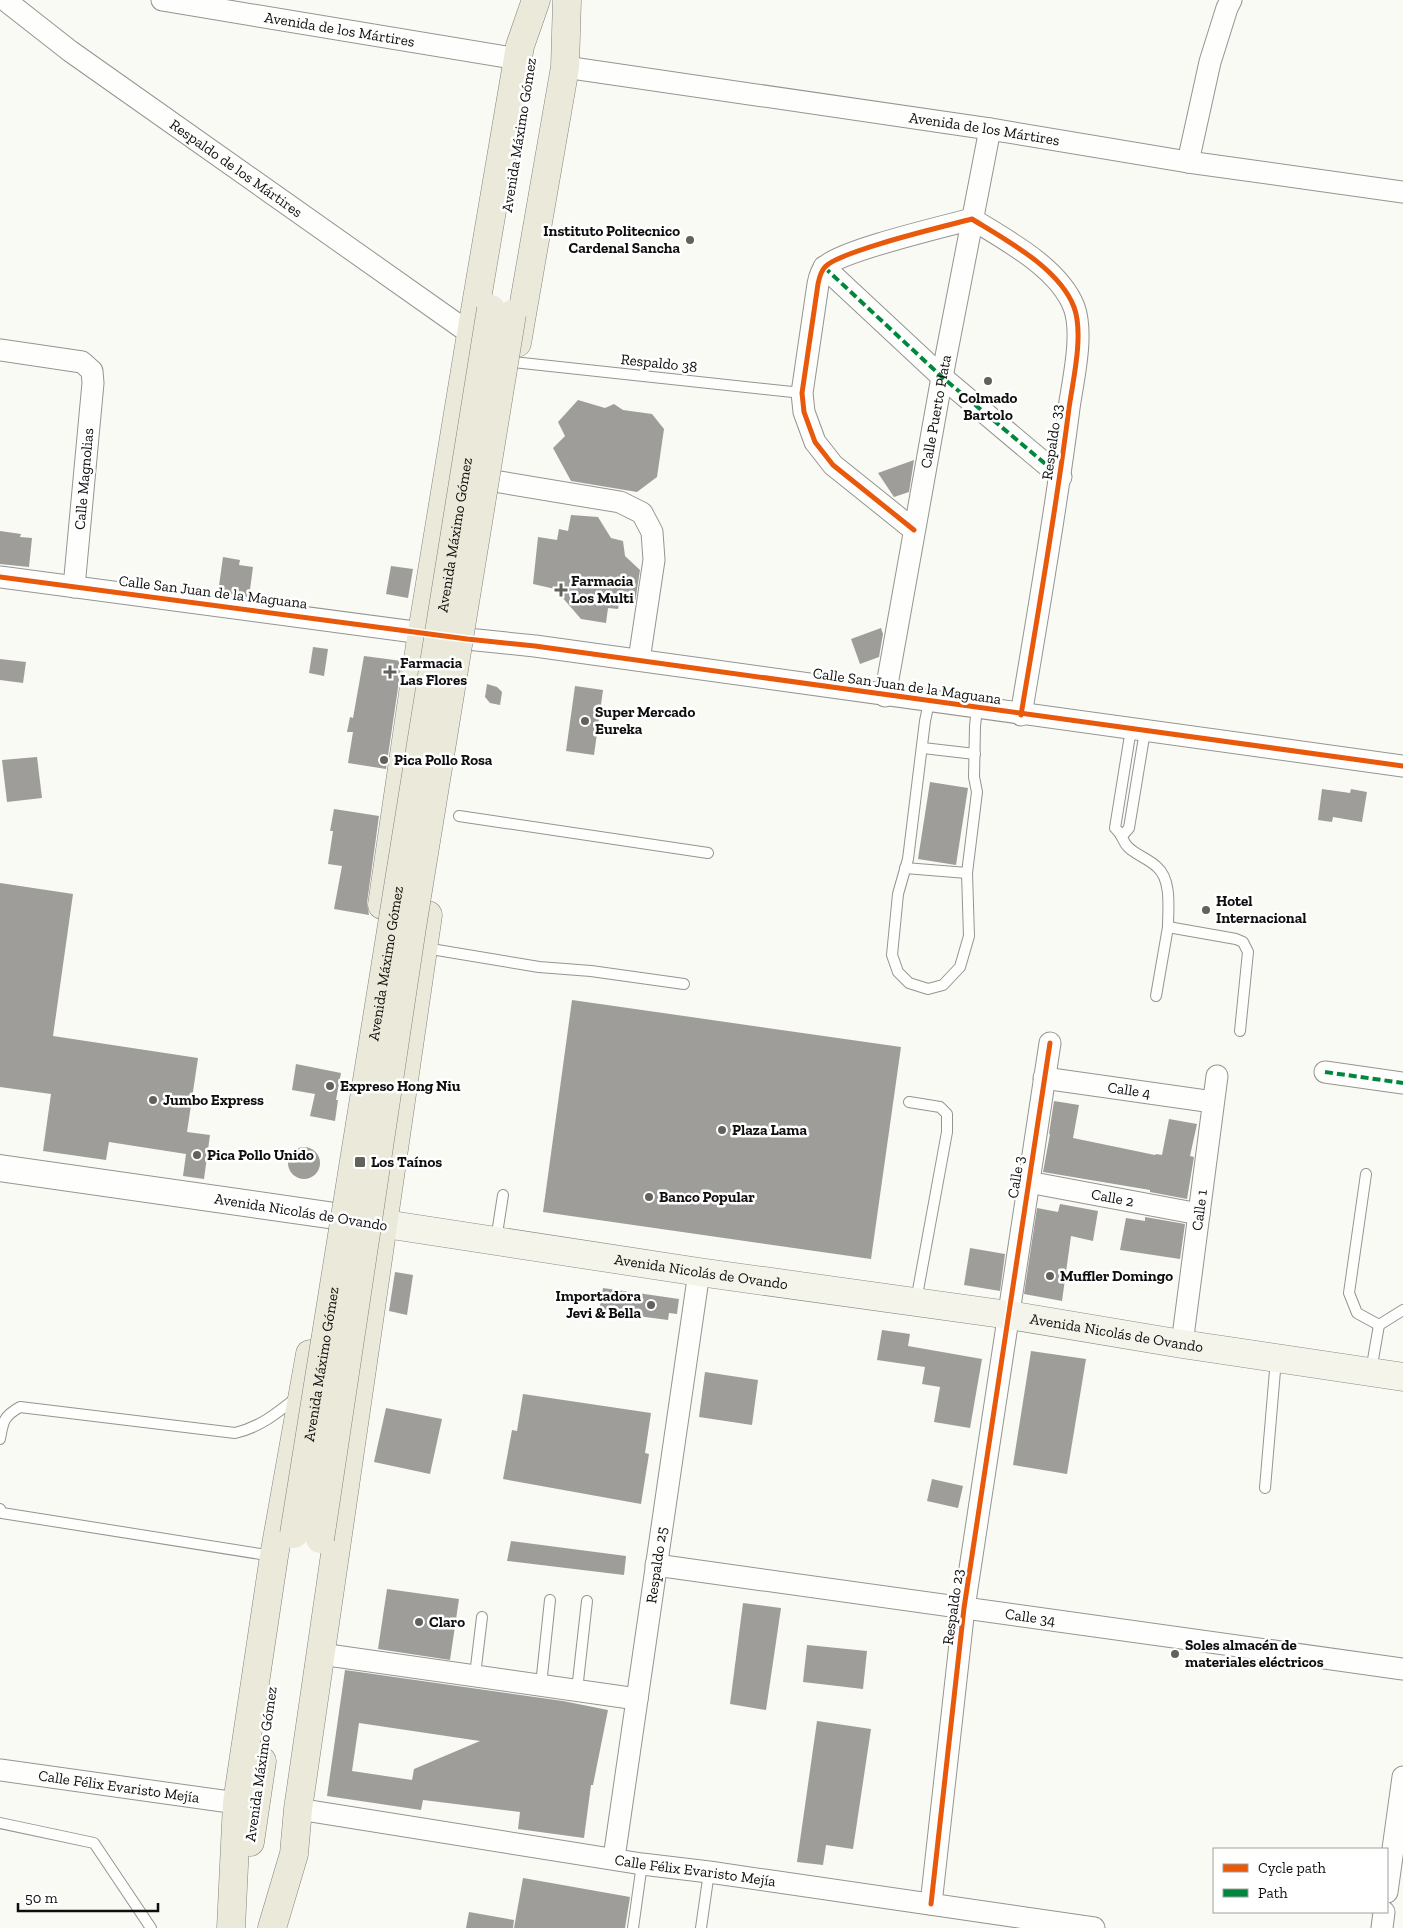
<svg xmlns="http://www.w3.org/2000/svg" width="1403" height="1928" viewBox="0 0 1403 1928" font-family="'Zilla Slab',serif">
<style>
.building{fill:#9e9d99;fill-rule:evenodd}
.lines{fill:none;stroke-linecap:round;stroke-linejoin:round}
.service-casing{stroke:#949492;stroke-width:12}
.minor-casing{stroke:#949492;stroke-width:23}
.tertiary-casing{stroke:#949492;stroke-width:28}
.secondary-casing{stroke:#8b8b88;stroke-width:29}
.primary-casing{stroke:#82827f;stroke-width:29}
.service{stroke:#fefefd;stroke-width:10}
.minor{stroke:#fefefd;stroke-width:21}
.tertiary{stroke:#fefefd;stroke-width:26}
.secondary{stroke:#f4f4eb;stroke-width:28}
.primary{stroke:#ebeada;stroke-width:28}
.primary-bridge-casing{stroke:#82827f;stroke-width:29;stroke-linecap:butt}
.primary-bridge{stroke:#ebeada;stroke-width:28}
.quiet{stroke:#00873e;stroke-width:4;stroke-dasharray:8 4;stroke-linecap:butt}
.cycleway-casing{stroke:#fff;stroke-width:8}
.cycleway{stroke:#e8590c;stroke-width:5}
.poi-dot{fill:#61615e;stroke:#fff;stroke-width:2}
.labels{text-anchor:middle;stroke-width:5;stroke-linejoin:round;paint-order:stroke}
.street-label{font-size:15px;fill:#0e0e0e;stroke:#fff}
.poi-label{font-size:15px;font-weight:bold;fill:#0e0e0e;stroke:#fff;text-anchor:start}
</style>
<rect width="100%" height="100%" fill="#fafaf4"/>
<g class="building">
<path d="M 578,400 L 605,408 L 614,404 L 623,410 L 652,414 L 664,429 L 657,477 L 637,492 L 571,481 L 553,448 L 565,436 L 558,422 Z"/>
<path d="M 914,460 L 909,492 L 894,497 L 878,473 Z"/>
<path d="M 571,515 L 598,517 L 611,538 L 623,541 L 625,556 L 640,570 L 635,603 L 620,600 L 618,609 L 608,608 L 606,623 L 581,619 L 555,589 L 533,584 L 538,537 L 557,540 L 559,529 L 568,531 Z"/>
<path d="M 0,531 L 21,534 L 20,537 L 32,538 L 29,567 L 0,564 Z"/>
<path d="M 223,557 L 240,560 L 239,565 L 253,567 L 249,597 L 218,593 Z"/>
<path d="M 391,566 L 413,569 L 408,598 L 386,594 Z"/>
<path d="M 881,628 L 883,634 L 879,657 L 860,664 L 851,639 Z"/>
<path d="M 313,647 L 328,649 L 324,676 L 309,673 Z"/>
<path d="M 364,656 L 402,661 L 386,769 L 348,763 L 353,732 L 347,732 L 350,717 L 353,718 Z"/>
<path d="M 0,659 L 26,662 L 23,683 L 0,680 Z"/>
<path d="M 487,684 L 497,687 L 502,692 L 500,705 L 490,703 L 485,697 Z"/>
<path d="M 575,686 L 603,690 L 594,755 L 566,751 Z"/>
<path d="M 37,757 L 42,798 L 7,802 L 2,760 Z"/>
<path d="M 930,782 L 968,788 L 956,865 L 918,859 Z"/>
<path d="M 1322,789 L 1350,793 L 1351,789 L 1367,792 L 1362,822 L 1333,817 L 1332,822 L 1318,820 Z"/>
<path d="M 334,809 L 379,816 L 367,903 L 369,915 L 334,909 L 342,866 L 328,864 L 333,831 L 330,831 Z"/>
<path d="M 0,883 L 73,894 L 53,1036 L 198,1058 L 187,1132 L 210,1135 L 204,1179 L 183,1176 L 186,1154 L 109,1142 L 106,1160 L 43,1151 L 51,1094 L 0,1087 Z"/>
<path d="M 572,1000 L 901,1047 L 871,1259 L 543,1212 Z"/>
<path d="M 296,1064 L 341,1073 L 336,1100 L 338,1100 L 335,1121 L 310,1116 L 315,1094 L 292,1090 Z"/>
<path d="M 1054,1101 L 1079,1105 L 1073,1138 L 1155,1155 L 1156,1154 L 1162,1155 L 1169,1119 L 1197,1124 L 1190,1156 L 1194,1157 L 1187,1199 L 1150,1192 L 1150,1190 L 1043,1172 L 1050,1134 L 1049,1134 Z"/>
<circle cx="304" cy="1163" r="16"/>
<path d="M 1060,1204 L 1098,1211 L 1093,1241 L 1071,1236 L 1062,1301 L 1024,1294 L 1037,1208 L 1058,1212 Z"/>
<path d="M 1145,1217 L 1185,1224 L 1180,1259 L 1120,1250 L 1126,1218 L 1145,1221 Z"/>
<path d="M 970,1248 L 1005,1254 L 1000,1291 L 964,1285 Z"/>
<path d="M 395,1272 L 413,1275 L 407,1315 L 389,1311 Z"/>
<path d="M 603,1288 L 679,1299 L 677,1314 L 669,1313 L 668,1320 L 599,1311 Z"/>
<path d="M 882,1330 L 910,1334 L 908,1346 L 982,1359 L 970,1428 L 934,1422 L 940,1387 L 922,1384 L 925,1367 L 877,1360 Z"/>
<path d="M 1031,1351 L 1086,1359 L 1067,1474 L 1013,1465 Z"/>
<path d="M 705,1372 L 758,1380 L 752,1425 L 699,1417 Z"/>
<path d="M 523,1394 L 651,1413 L 645,1453 L 649,1454 L 641,1504 L 503,1479 L 512,1430 L 517,1431 Z"/>
<path d="M 386,1408 L 442,1419 L 430,1474 L 374,1462 Z"/>
<path d="M 932,1479 L 963,1486 L 958,1508 L 927,1501 Z"/>
<path d="M 511,1541 L 626,1556 L 624,1575 L 507,1561 Z"/>
<path d="M 387,1589 L 459,1599 L 450,1660 L 378,1649 Z"/>
<path d="M 743,1603 L 781,1608 L 766,1710 L 730,1704 Z"/>
<path d="M 807,1645 L 867,1651 L 863,1689 L 803,1682 Z"/>
<path d="M 345,1670 L 563,1701 L 608,1710 L 593,1785 L 591,1785 L 584,1838 L 518,1829 L 520,1812 L 423,1800 L 421,1810 L 327,1796 ZM 359,1723 L 480,1741 L 414,1769 L 412,1780 L 352,1771 Z"/>
<path d="M 817,1721 L 871,1729 L 853,1849 L 826,1845 L 823,1865 L 797,1862 Z"/>
<path d="M 523,1878 L 630,1897 L 625,1928 L 514,1928 Z"/>
<path d="M 469,1912 L 514,1920 L 513,1928 L 466,1928 Z"/>
</g>
<g class="lines">
<defs>
<g id="service">
<path d="M 513,362 L 802,393"/>
<path d="M 929,702 L 925,721 L 908,859 L 898,894 L 892,955 L 898,972 L 909,983 L 928,989 L 943,985 L 960,967 L 969,936 L 967,873 L 977,792 L 974,777 L 975,726 L 977,708"/>
<path d="M 1131,729 L 1115,828 C 1123,835 1122,841 1128,847 C 1136,855 1149,859 1157,867 C 1172,880 1168,909 1168,927 L 1236,939 L 1243,942 L 1248,952 L 1240,1031"/>
<path d="M 923,748 L 975,754"/>
<path d="M 459,816 L 708,853"/>
<path d="M 1123,835 L 1129,828 L 1145,731"/>
<path d="M 905,868 L 967,873"/>
<path d="M 425,948 L 539,967 L 591,971 L 684,984"/>
<path d="M 1156,996 L 1168,927"/>
<path d="M 909,1102 L 940,1107 L 947,1114 L 947,1132 L 916,1301"/>
<path d="M 1366,1174 L 1349,1293 L 1357,1313 L 1379,1325 L 1403,1310"/>
<path d="M 496,1240 L 503,1195"/>
<path d="M 1371,1371 L 1379,1325"/>
<path d="M 0,1439 C 3,1421 4,1416 20,1407 L 235,1433 C 260,1427 276,1414 296,1398"/>
<path d="M 1265,1488 L 1276,1359"/>
<path d="M 0,1509 L 2,1513 L 273,1556"/>
<path d="M 475,1675 L 482,1617"/>
<path d="M 541,1685 L 550,1600"/>
<path d="M 577,1690 L 587,1601"/>
<path d="M 0,1823 L 94,1843 L 151,1928"/>
<path d="M 633,1928 L 642,1864"/>
<path d="M 701,1928 L 709,1872"/>
</g>
<g id="minor">
<path id="s1" d="M 5,0 L 70,51 L 471,334"/>
<path id="s2" d="M 162,0 L 518,59"/>
<path id="s3" d="M 565,67 L 990,129 L 1188,162 L 1403,192"/>
<path d="M 1188,162 L 1210,62 L 1227,8 L 1231,0"/>
<path d="M 824,267 L 942,377 L 1061,477"/>
<path d="M 0,350 L 82,362 L 92,371 L 93,383 L 74,587"/>
<path d="M 494,481 L 620,502 L 642,513 L 652,532 L 654,560 L 639,660"/>
<path d="M 914,530 L 833,465 L 815,442 L 804,412 L 802,393 L 818,284 C 819,279 821,271 825,267 C 839,251 946,226 972,219 C 1006,240 1059,268 1074,307 C 1084,334 1073,380 1069,408 C 1056,511 1038,613 1021,715"/>
<path d="M 0,577 L 467,639 L 535,646 L 1403,766"/>
<path id="s4" d="M 885,696 L 942,377 L 990,129"/>
<path d="M 1325,1072 L 1403,1083"/>
<path id="s5" d="M 1044,1078 L 1213,1102"/>
<path id="s6" d="M 1028,1182 L 1199,1214"/>
<path id="s7" d="M 1182,1344 L 1217,1076"/>
<path id="s8" d="M 656,1565 L 1403,1669"/>
<path d="M 321,1654 L 637,1699"/>
<path id="s9" d="M 0,1770 L 237,1803"/>
<path id="s10" d="M 298,1809 L 642,1864 L 709,1872 L 1094,1928"/>
<path id="s11" d="M 614,1858 L 699,1272"/>
<path d="M 1387,1892 L 1403,1777"/>
<path d="M 931,1904 L 964,1608 L 1050,1043"/>
<path d="M 1382,1928 L 1384,1912"/>
</g>
<path id="tertiary" d="M 0,1168 L 335,1216"/>
<g id="secondary">
<path id="s12" d="M 359,1220 L 699,1272 L 1009,1315 L 1182,1344 L 1403,1377"/>
</g>
<g id="primary">
<path d="M 517,343 L 565,67 L 567,0"/>
<path d="M 382,905 L 422,632 L 471,334 L 520,46 L 536,0"/>
<path d="M 250,1842 L 262,1761"/>
<path d="M 231,1928 L 237,1803 L 274,1556 L 310,1354"/>
<path d="M 272,1928 L 294,1854 L 298,1809 L 428,915"/>
</g>
</defs>
<use href="#service" class="service-casing"/>
<use href="#minor" class="minor-casing"/>
<use href="#tertiary" class="tertiary-casing"/>
<use href="#secondary" class="secondary-casing"/>
<use href="#primary" class="primary-casing"/>
<use href="#service" class="service"/>
<use href="#minor" class="minor"/>
<use href="#tertiary" class="tertiary"/>
<use href="#secondary" class="secondary"/>
<use href="#primary" class="primary"/>
<defs>
<g id="primary-bridge">
<path id="s13" d="M 294,1534 L 491,309"/>
<path d="M 320,1539 L 412,927 L 512,314"/>
</g>
</defs>
<use href="#primary-bridge" class="primary-bridge-casing"/>
<use href="#primary-bridge" class="primary-bridge"/>
<g class="quiet">
<path d="M 824,267 L 942,377 L 1061,477"/>
<path d="M 1325,1072 L 1403,1083"/>
</g>
<defs>
<g id="cycleway">
<path d="M 914,530 L 833,465 L 815,442 L 804,412 L 802,393 L 818,284 C 819,279 821,271 825,267 C 839,251 946,226 972,219 C 1006,240 1059,268 1074,307 C 1084,334 1073,380 1069,408 C 1056,511 1038,613 1021,715"/>
<path d="M 0,577 L 467,639 L 535,646 L 1403,766"/>
<path d="M 931,1904 L 964,1608 L 1050,1043"/>
</g>
</defs>
<use href="#cycleway" class="cycleway-casing"/>
<use href="#cycleway" class="cycleway"/>
</g>
<g class="poi-dot">
<circle cx="690" cy="240" r="5"/>
<circle cx="988" cy="381" r="5"/>
<path d="M558.5 582.5h5v5h5v5h-5v5h-5v-5h-5v-5h5z"/>
<path d="M387.5 664.5h5v5h5v5h-5v5h-5v-5h-5v-5h5z"/>
<circle cx="585" cy="721" r="5"/>
<circle cx="384" cy="760" r="5"/>
<circle cx="1206" cy="910" r="5"/>
<circle cx="330" cy="1086" r="5"/>
<circle cx="153" cy="1100" r="5"/>
<circle cx="722" cy="1130" r="5"/>
<circle cx="197" cy="1155" r="5"/>
<rect x="354" y="1156" width="12" height="12" rx="2.5"/>
<circle cx="649" cy="1197" r="5"/>
<circle cx="1050" cy="1276" r="5"/>
<circle cx="651" cy="1305" r="5"/>
<circle cx="419" cy="1622" r="5"/>
<circle cx="1175" cy="1654" r="5"/>
</g>
<g class="labels">
<g class="street-label">
<text dy="5" stroke="none"><textPath href="#s2" startOffset="180">Avenida de los Mártires</textPath></text>
<text dy="5" stroke="none"><textPath href="#s3" startOffset="424">Avenida de los Mártires</textPath></text>
<text transform="translate(519 135) rotate(-81)" y="5">Avenida Máximo Gómez</text>
<text dy="5" stroke="none"><textPath href="#s1" startOffset="286">Respaldo de los Mártires</textPath></text>
<text transform="translate(659 363) rotate(6)" y="5">Respaldo 38</text>
<text dy="5" stroke="none"><textPath href="#s4" startOffset="289">Calle Puerto Plata</textPath></text>
<text transform="translate(1052 442) rotate(-82)" y="5">Respaldo 33</text>
<text transform="translate(84 479) rotate(-85)" y="5">Calle Magnolias</text>
<text dy="5" stroke="none"><textPath href="#s13" startOffset="1012">Avenida Máximo Gómez</textPath></text>
<text transform="translate(213 592) rotate(7)" y="5">Calle San Juan de la Maguana</text>
<text transform="translate(907 686) rotate(8)" y="5">Calle San Juan de la Maguana</text>
<text dy="5" stroke="none"><textPath href="#s13" startOffset="578">Avenida Máximo Gómez</textPath></text>
<text dy="5" stroke="none"><textPath href="#s5" startOffset="86">Calle 4</textPath></text>
<text transform="translate(1016 1177) rotate(-81)" y="5">Calle 3</text>
<text dy="5" stroke="none"><textPath href="#s6" startOffset="86">Calle 2</textPath></text>
<text dy="5" stroke="none"><textPath href="#s7" startOffset="135">Calle 1</textPath></text>
<text transform="translate(301 1212) rotate(9)" y="5">Avenida Nicolás de Ovando</text>
<text dy="5" stroke="none"><textPath href="#s12" startOffset="346">Avenida Nicolás de Ovando</textPath></text>
<text dy="5" stroke="none"><textPath href="#s12" startOffset="766">Avenida Nicolás de Ovando</textPath></text>
<text dy="5" stroke="none"><textPath href="#s13" startOffset="172">Avenida Máximo Gómez</textPath></text>
<text dy="5" stroke="none"><textPath href="#s11" startOffset="296">Respaldo 25</textPath></text>
<text transform="translate(953 1607) rotate(-82)" y="5">Respaldo 23</text>
<text dy="5" stroke="none"><textPath href="#s8" startOffset="378">Calle 34</textPath></text>
<text transform="translate(261 1764) rotate(-82)" y="5">Avenida Máximo Gómez</text>
<text dy="5" stroke="none"><textPath href="#s9" startOffset="120">Calle Félix Evaristo Mejía</textPath></text>
<text dy="5" stroke="none"><textPath href="#s10" startOffset="402">Calle Félix Evaristo Mejía</textPath></text>
</g>
<g class="poi-label">
<text x="680" y="236" text-anchor="end">Instituto Politecnico<tspan x="680" dy="17">Cardenal Sancha</tspan></text>
<text x="988" y="403" text-anchor="middle">Colmado<tspan x="988" dy="17">Bartolo</tspan></text>
<text x="571" y="586">Farmacia<tspan x="571" dy="17">Los Multi</tspan></text>
<text x="400" y="668">Farmacia<tspan x="400" dy="17">Las Flores</tspan></text>
<text x="595" y="717">Super Mercado<tspan x="595" dy="17">Eureka</tspan></text>
<text x="394" y="765">Pica Pollo Rosa</text>
<text x="1216" y="906">Hotel<tspan x="1216" dy="17">Internacional</tspan></text>
<text x="340" y="1091">Expreso Hong Niu</text>
<text x="163" y="1105">Jumbo Express</text>
<text x="732" y="1135">Plaza Lama</text>
<text x="207" y="1160">Pica Pollo Unido</text>
<text x="371" y="1167">Los Taínos</text>
<text x="659" y="1202">Banco Popular</text>
<text x="1060" y="1281">Muffler Domingo</text>
<text x="641" y="1301" text-anchor="end">Importadora<tspan x="641" dy="17">Jevi &amp; Bella</tspan></text>
<text x="429" y="1627">Claro</text>
<text x="1185" y="1650">Soles almacén de<tspan x="1185" dy="17">materiales eléctricos</tspan></text>
</g>
</g>
<rect x="1213" y="1848" width="175" height="65" fill="#ffffff" stroke="#9f9f9f"/>
<rect x="1223" y="1864" width="25" height="8" fill="#e8590c" stroke="#9f9f9f"/>
<text x="1258" y="1873" font-size="15" fill="#0e0e0e">Cycle path</text>
<rect x="1223" y="1889" width="25" height="8" fill="#00873e" stroke="#9f9f9f"/>
<text x="1258" y="1898" font-size="15" fill="#0e0e0e">Path</text>
<path d="M18 1903v8h140v-8" fill="none" stroke="#0e0e0e" stroke-width="2.5"/>
<text x="25" y="1903" font-size="15" fill="#0e0e0e" stroke="#ffffff" stroke-width="4" paint-order="stroke">50 m</text>
</svg>
